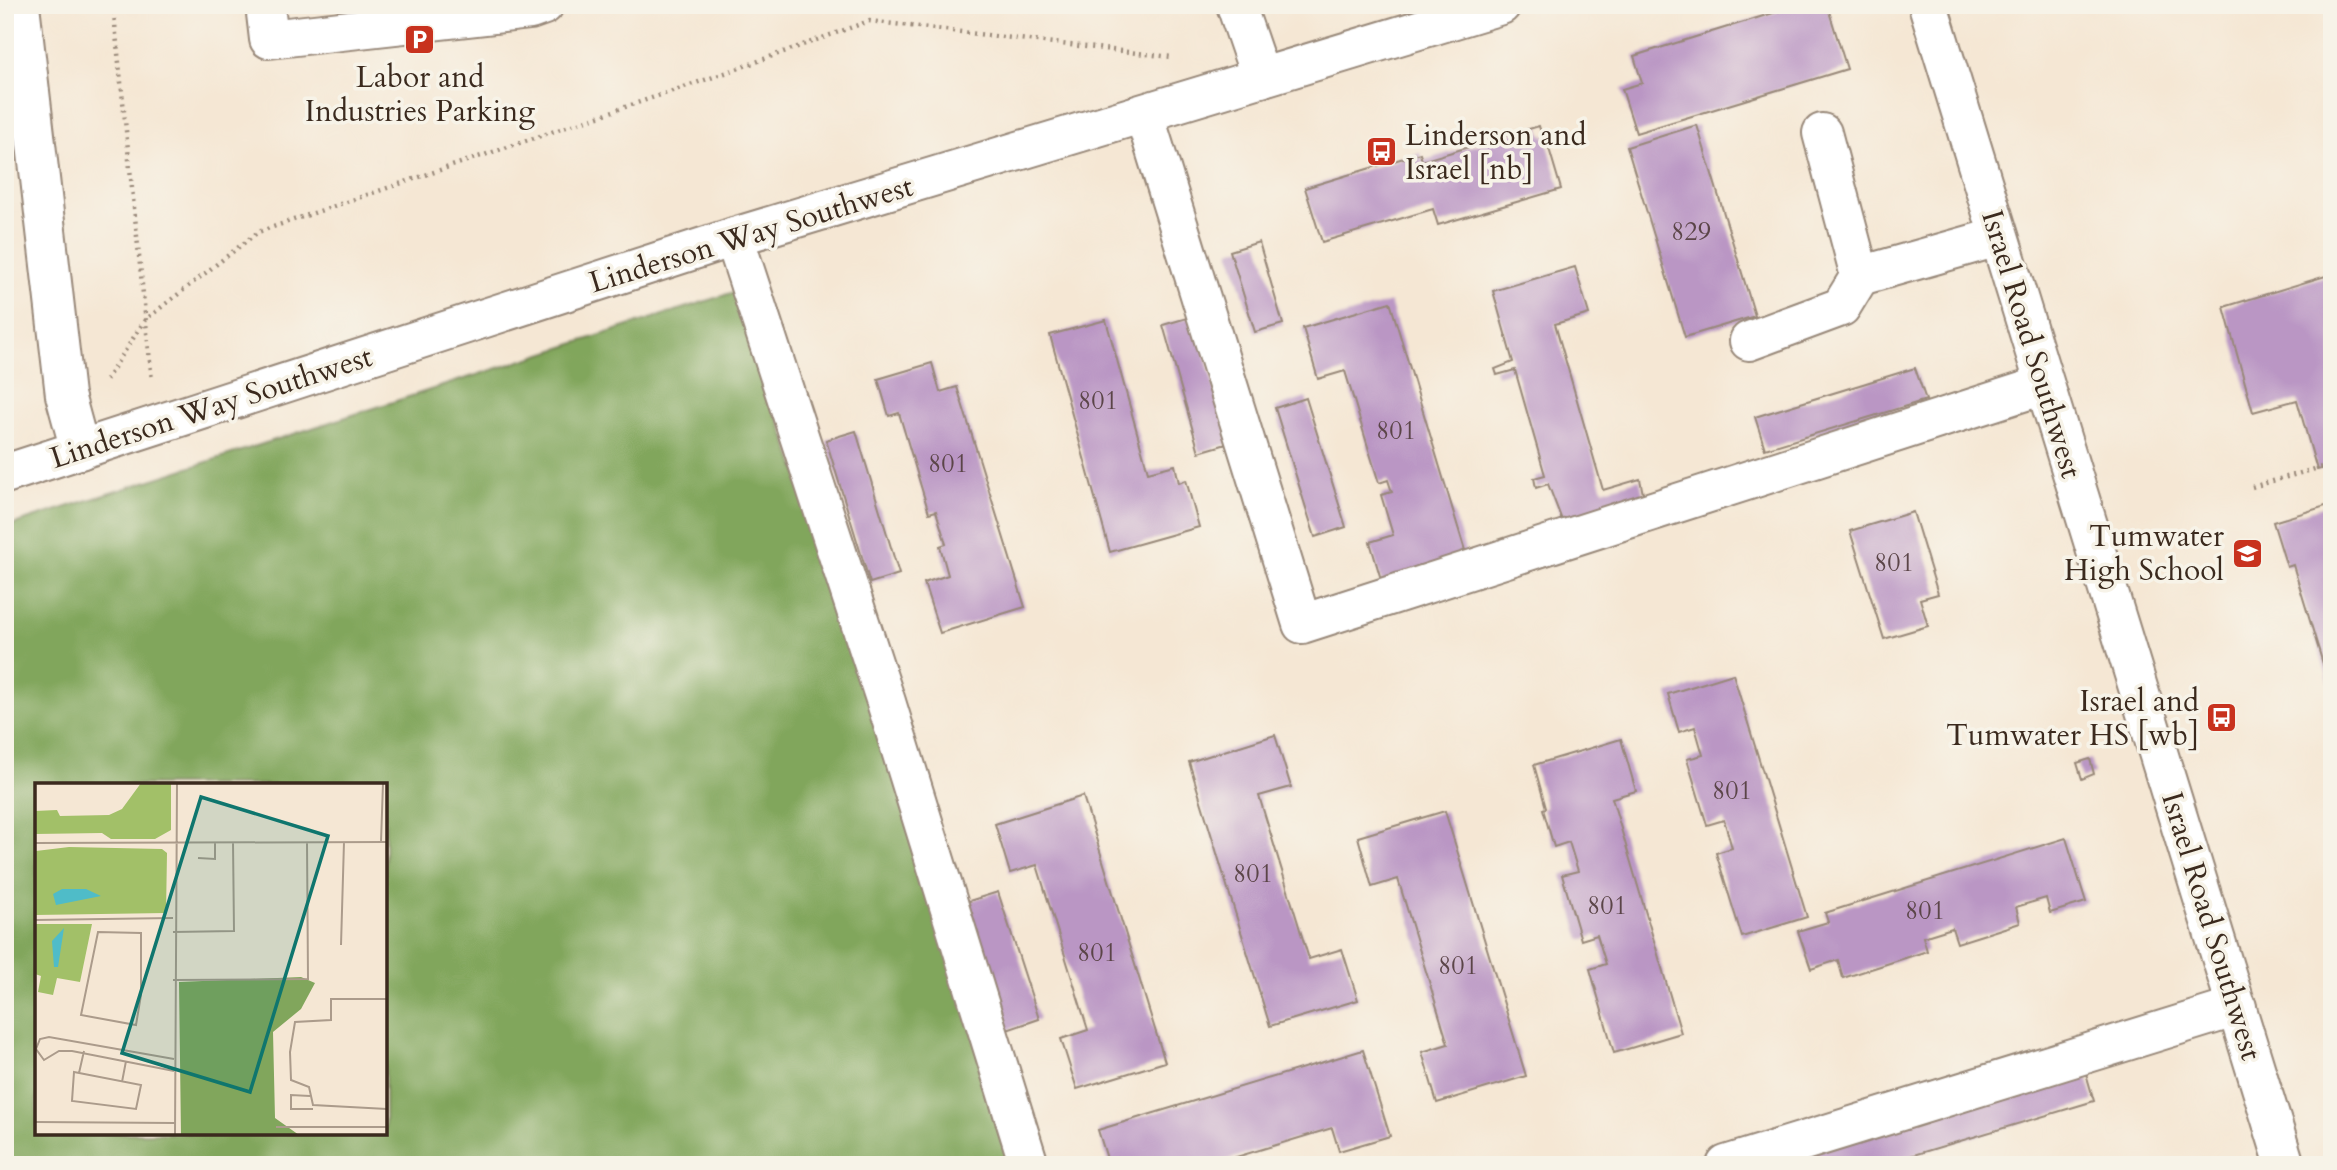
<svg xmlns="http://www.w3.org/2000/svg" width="2337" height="1170" viewBox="0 0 2337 1170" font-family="Cardo,serif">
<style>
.forest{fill:#81a65c;stroke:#5e683d;stroke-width:2;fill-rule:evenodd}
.building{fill:#ba96c4}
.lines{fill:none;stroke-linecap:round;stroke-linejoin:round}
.minor-casing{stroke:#988879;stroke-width:42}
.path{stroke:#988879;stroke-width:4.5;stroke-dasharray:2 5;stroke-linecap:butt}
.minor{stroke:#fff;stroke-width:38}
.labels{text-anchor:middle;stroke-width:7;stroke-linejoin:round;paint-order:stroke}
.number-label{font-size:26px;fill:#5b4548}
.poi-label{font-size:30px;fill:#3b2a1e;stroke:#f7f3e8;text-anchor:end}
.street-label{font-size:30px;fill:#3b2a1e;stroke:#f7f3e8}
.inset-road{fill:none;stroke:#ab9b8b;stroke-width:2}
.view{fill:#0f766e;fill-opacity:0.15;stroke:#0f766e;stroke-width:3.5}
.inset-edge{fill:none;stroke:#3b2a1e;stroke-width:3.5}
</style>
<rect width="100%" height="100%" fill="#f7f3e8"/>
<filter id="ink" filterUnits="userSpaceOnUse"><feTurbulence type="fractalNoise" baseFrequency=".0143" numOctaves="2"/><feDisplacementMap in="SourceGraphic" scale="14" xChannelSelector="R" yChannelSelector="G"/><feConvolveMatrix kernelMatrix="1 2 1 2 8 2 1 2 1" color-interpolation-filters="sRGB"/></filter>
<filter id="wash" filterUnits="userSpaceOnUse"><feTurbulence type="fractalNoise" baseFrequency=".00686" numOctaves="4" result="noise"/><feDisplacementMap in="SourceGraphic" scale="28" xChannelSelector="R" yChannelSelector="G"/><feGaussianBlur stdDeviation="1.57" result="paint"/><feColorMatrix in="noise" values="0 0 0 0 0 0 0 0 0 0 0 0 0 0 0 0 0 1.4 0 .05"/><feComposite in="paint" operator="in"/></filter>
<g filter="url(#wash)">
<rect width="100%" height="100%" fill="#f5e7d4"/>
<path class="forest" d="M 734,292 L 1043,1165 L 5,1165 L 5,527 ZM 37,785 L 385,785 L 385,1133 L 37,1133 Z"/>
<g id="blocks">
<g class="building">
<path d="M 1799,5 L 1827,5 L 1847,69 L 1636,133 L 1622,89 L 1642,83 L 1634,56 Z"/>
<path d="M 1697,125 L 1755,316 L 1685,337 L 1627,147 Z"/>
<path d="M 1539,126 L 1542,136 L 1545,135 L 1561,189 L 1438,225 L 1433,209 L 1322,242 L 1305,188 L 1420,153 L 1422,161 Z"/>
<path d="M 1259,242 L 1283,324 L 1255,332 L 1230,251 Z"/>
<path d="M 1575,267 L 1589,314 L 1555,324 L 1603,490 L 1640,479 L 1645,504 L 1565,528 L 1548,484 L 1536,488 L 1534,478 L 1545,475 L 1515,370 L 1497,375 L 1495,369 L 1513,362 L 1493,291 Z"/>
<path d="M 2332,274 L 2332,466 L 2317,470 L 2297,400 L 2253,412 L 2224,307 Z"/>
<path d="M 1390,302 L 1470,567 L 1385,593 L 1370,542 L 1393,535 L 1381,495 L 1392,492 L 1388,480 L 1379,483 L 1345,371 L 1318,379 L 1303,328 Z"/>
<path d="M 1194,316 L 1230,443 L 1199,452 L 1163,325 Z"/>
<path d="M 1106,320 L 1148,472 L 1175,465 L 1179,483 L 1186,480 L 1199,527 L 1110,552 L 1050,335 Z"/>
<path d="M 932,363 L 940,392 L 957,387 L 1025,607 L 940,633 L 924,583 L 948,575 L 940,546 L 946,544 L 936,511 L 929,513 L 899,413 L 889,416 L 878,379 Z"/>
<path d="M 1915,368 L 1926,400 L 1765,449 L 1755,417 Z"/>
<path d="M 1306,398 L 1346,527 L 1315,537 L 1275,408 Z"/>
<path d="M 856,431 L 899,574 L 870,583 L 826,440 Z"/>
<path d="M 2332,504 L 2332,690 L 2331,690 L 2293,565 L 2287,567 L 2273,522 Z"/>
<path d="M 1913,512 L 1938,594 L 1920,599 L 1928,626 L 1884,639 L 1850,531 Z"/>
<path d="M 1733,674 L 1807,917 L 1742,937 L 1716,853 L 1732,848 L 1724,820 L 1707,825 L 1687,759 L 1703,755 L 1695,727 L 1679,732 L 1668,694 Z"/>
<path d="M 1275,735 L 1291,787 L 1259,796 L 1309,959 L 1342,949 L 1358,1000 L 1270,1026 L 1189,762 Z"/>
<path d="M 1621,739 L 1636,791 L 1612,798 L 1681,1033 L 1614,1053 L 1590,969 L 1606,964 L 1597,935 L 1581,940 L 1562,875 L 1578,871 L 1569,842 L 1554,847 L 1543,809 L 1546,808 L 1534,765 Z"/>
<path d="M 2090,759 L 2094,774 L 2082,779 L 2077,763 Z"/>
<path d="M 1083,796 L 1165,1062 L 1077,1089 L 1061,1039 L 1088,1030 L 1037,865 L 1010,873 L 995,824 Z"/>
<path d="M 1445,811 L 1526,1076 L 1437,1103 L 1422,1052 L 1448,1044 L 1398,879 L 1372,887 L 1358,837 Z"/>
<path d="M 2066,838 L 2086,902 L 2050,913 L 2046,898 L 2016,907 L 2020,923 L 1957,943 L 1952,928 L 1923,937 L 1927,951 L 1843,978 L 1838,960 L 1811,969 L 1798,931 L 1828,922 L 1825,913 Z"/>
<path d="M 998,892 L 1039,1019 L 1007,1030 L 966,902 Z"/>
<path d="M 1363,1050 L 1390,1136 L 1339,1151 L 1332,1128 L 1210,1165 L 1109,1165 L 1098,1130 Z"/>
<path d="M 2085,1070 L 2094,1101 L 1880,1165 L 1764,1165 Z"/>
</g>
</g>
</g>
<g filter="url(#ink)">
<use href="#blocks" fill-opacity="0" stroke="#988879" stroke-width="2"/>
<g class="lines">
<defs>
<g id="minor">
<path d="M 20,5 L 65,395 L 80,450"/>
<path d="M 265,5 L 269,39 L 530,10 L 544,5"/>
<path d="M 1236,5 L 1261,78"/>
<path d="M 1928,5 L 2285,1165"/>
<path d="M 1144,114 L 1302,624 L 2044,385"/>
<path d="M 1822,133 L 1860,276 L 1998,237"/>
<path d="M 734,237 L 886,702 L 1029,1165"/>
<path d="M 1749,341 L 1841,307 L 1860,276"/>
<path d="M 5,474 L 734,237 L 1501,5"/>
<path d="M 1726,1165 L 2237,1007"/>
</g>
</defs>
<use href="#minor" class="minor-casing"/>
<g class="path">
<path d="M 113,5 L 152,381"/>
<path d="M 1317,11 L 1324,5"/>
<path d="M 106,380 L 145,320 L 258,232 L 731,71 L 869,21 L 1171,57"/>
<path d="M 2252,487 L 2332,464"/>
</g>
<use href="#minor" class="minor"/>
</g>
</g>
<defs>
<symbol id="parking-square" viewBox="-11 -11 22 22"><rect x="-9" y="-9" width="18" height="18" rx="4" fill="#c8321e" stroke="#f7f3e8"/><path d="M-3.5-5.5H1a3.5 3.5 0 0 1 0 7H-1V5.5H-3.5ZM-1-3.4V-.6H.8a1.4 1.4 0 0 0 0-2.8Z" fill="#fff"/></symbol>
<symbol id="bus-square" viewBox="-11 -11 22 22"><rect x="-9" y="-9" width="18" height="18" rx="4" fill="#c8321e" stroke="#f7f3e8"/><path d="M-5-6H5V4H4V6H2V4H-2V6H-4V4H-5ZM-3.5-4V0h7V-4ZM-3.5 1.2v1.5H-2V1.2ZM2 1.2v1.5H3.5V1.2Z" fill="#fff"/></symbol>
<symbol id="school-square" viewBox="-11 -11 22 22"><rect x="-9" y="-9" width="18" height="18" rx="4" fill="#c8321e" stroke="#f7f3e8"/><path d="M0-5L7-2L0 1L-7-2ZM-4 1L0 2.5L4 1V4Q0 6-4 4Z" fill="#fff"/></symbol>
</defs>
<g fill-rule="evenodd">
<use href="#parking-square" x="402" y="22" width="35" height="35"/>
<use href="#bus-square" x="1364" y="134" width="35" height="35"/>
<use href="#school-square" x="2230" y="536" width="35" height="35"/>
<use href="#bus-square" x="2204" y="700" width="35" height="35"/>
</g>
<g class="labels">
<g class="number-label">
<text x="1691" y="240">829</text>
<text x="1098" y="409">801</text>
<text x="1396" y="439">801</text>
<text x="948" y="472">801</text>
<text x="1894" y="571">801</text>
<text x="1732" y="799">801</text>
<text x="1253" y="882">801</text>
<text x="1607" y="914">801</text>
<text x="1925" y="919">801</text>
<text x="1097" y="961">801</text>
<text x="1458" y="974">801</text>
</g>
<g class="poi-label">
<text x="420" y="87" text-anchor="middle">Labor and<tspan x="420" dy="34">Industries Parking</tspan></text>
<text x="1405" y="145" text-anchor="start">Linderson and<tspan x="1405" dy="34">Israel [nb]</tspan></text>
<text x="2224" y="546">Tumwater<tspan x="2224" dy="34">High School</tspan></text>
<text x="2199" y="711">Israel and<tspan x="2199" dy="34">Tumwater HS [wb]</tspan></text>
</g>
<g class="street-label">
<text transform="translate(751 234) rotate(-17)" y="10">Linderson Way Southwest</text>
<text transform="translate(2032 344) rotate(73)" y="10">Israel Road Southwest</text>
<text transform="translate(211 407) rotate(-18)" y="10">Linderson Way Southwest</text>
<text transform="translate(2212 926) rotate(73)" y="10">Israel Road Southwest</text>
</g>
</g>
<g transform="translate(35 783)">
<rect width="352" height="352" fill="#f5e7d4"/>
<path d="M 106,0 L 136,0 L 136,47 L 120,56 L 76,56 L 67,50 L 0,51 L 0,28 L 22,27 L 25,33 L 74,32 L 87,26 ZM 34,64 L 127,66 L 132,70 L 131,130 L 0,132 L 1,68 ZM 0,141 L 57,141 L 45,199 L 22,195 L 18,212 L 3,209 L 6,193 L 0,191 Z" fill="#a2c068"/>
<path d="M 266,194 L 280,200 L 266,226 L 238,249 L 240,335 L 264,352 L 146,352 L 144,199 Z" fill="#81a65c"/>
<path d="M 27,106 L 51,106 L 66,113 L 21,122 L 18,111 ZM 29,145 L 23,184 L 19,184 L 17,158 Z" fill="#4fbcc8"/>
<path class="inset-road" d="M 346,59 L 348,0M 0,60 L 352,59M 163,75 L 180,76 L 180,59M 0,137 L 138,135M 63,149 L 106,150 L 106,212 L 101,242 L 46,232 ZM 138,149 L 199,148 L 198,59M 306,162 L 309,59M 138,197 L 273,196 L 272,59M 352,216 L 296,216 L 296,237 L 260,239 L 255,269 L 256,297 L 274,304 L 278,322 L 352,326M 139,276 L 14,254 L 5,256 L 1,266 L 9,277 L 24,268 L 37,268 L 139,288M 39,289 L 106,302 L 101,326 L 37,318 ZM 44,290 L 49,268M 87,299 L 91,278M 275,313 L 256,312 L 256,326 L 278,326M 0,339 L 140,340M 241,344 L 352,344M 140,352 L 142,0"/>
<path class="view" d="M 166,14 L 293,53 L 215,309 L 87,270 Z"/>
<rect width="352" height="352" class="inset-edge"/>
</g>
<rect width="2337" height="1170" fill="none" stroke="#f7f3e8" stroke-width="28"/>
</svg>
